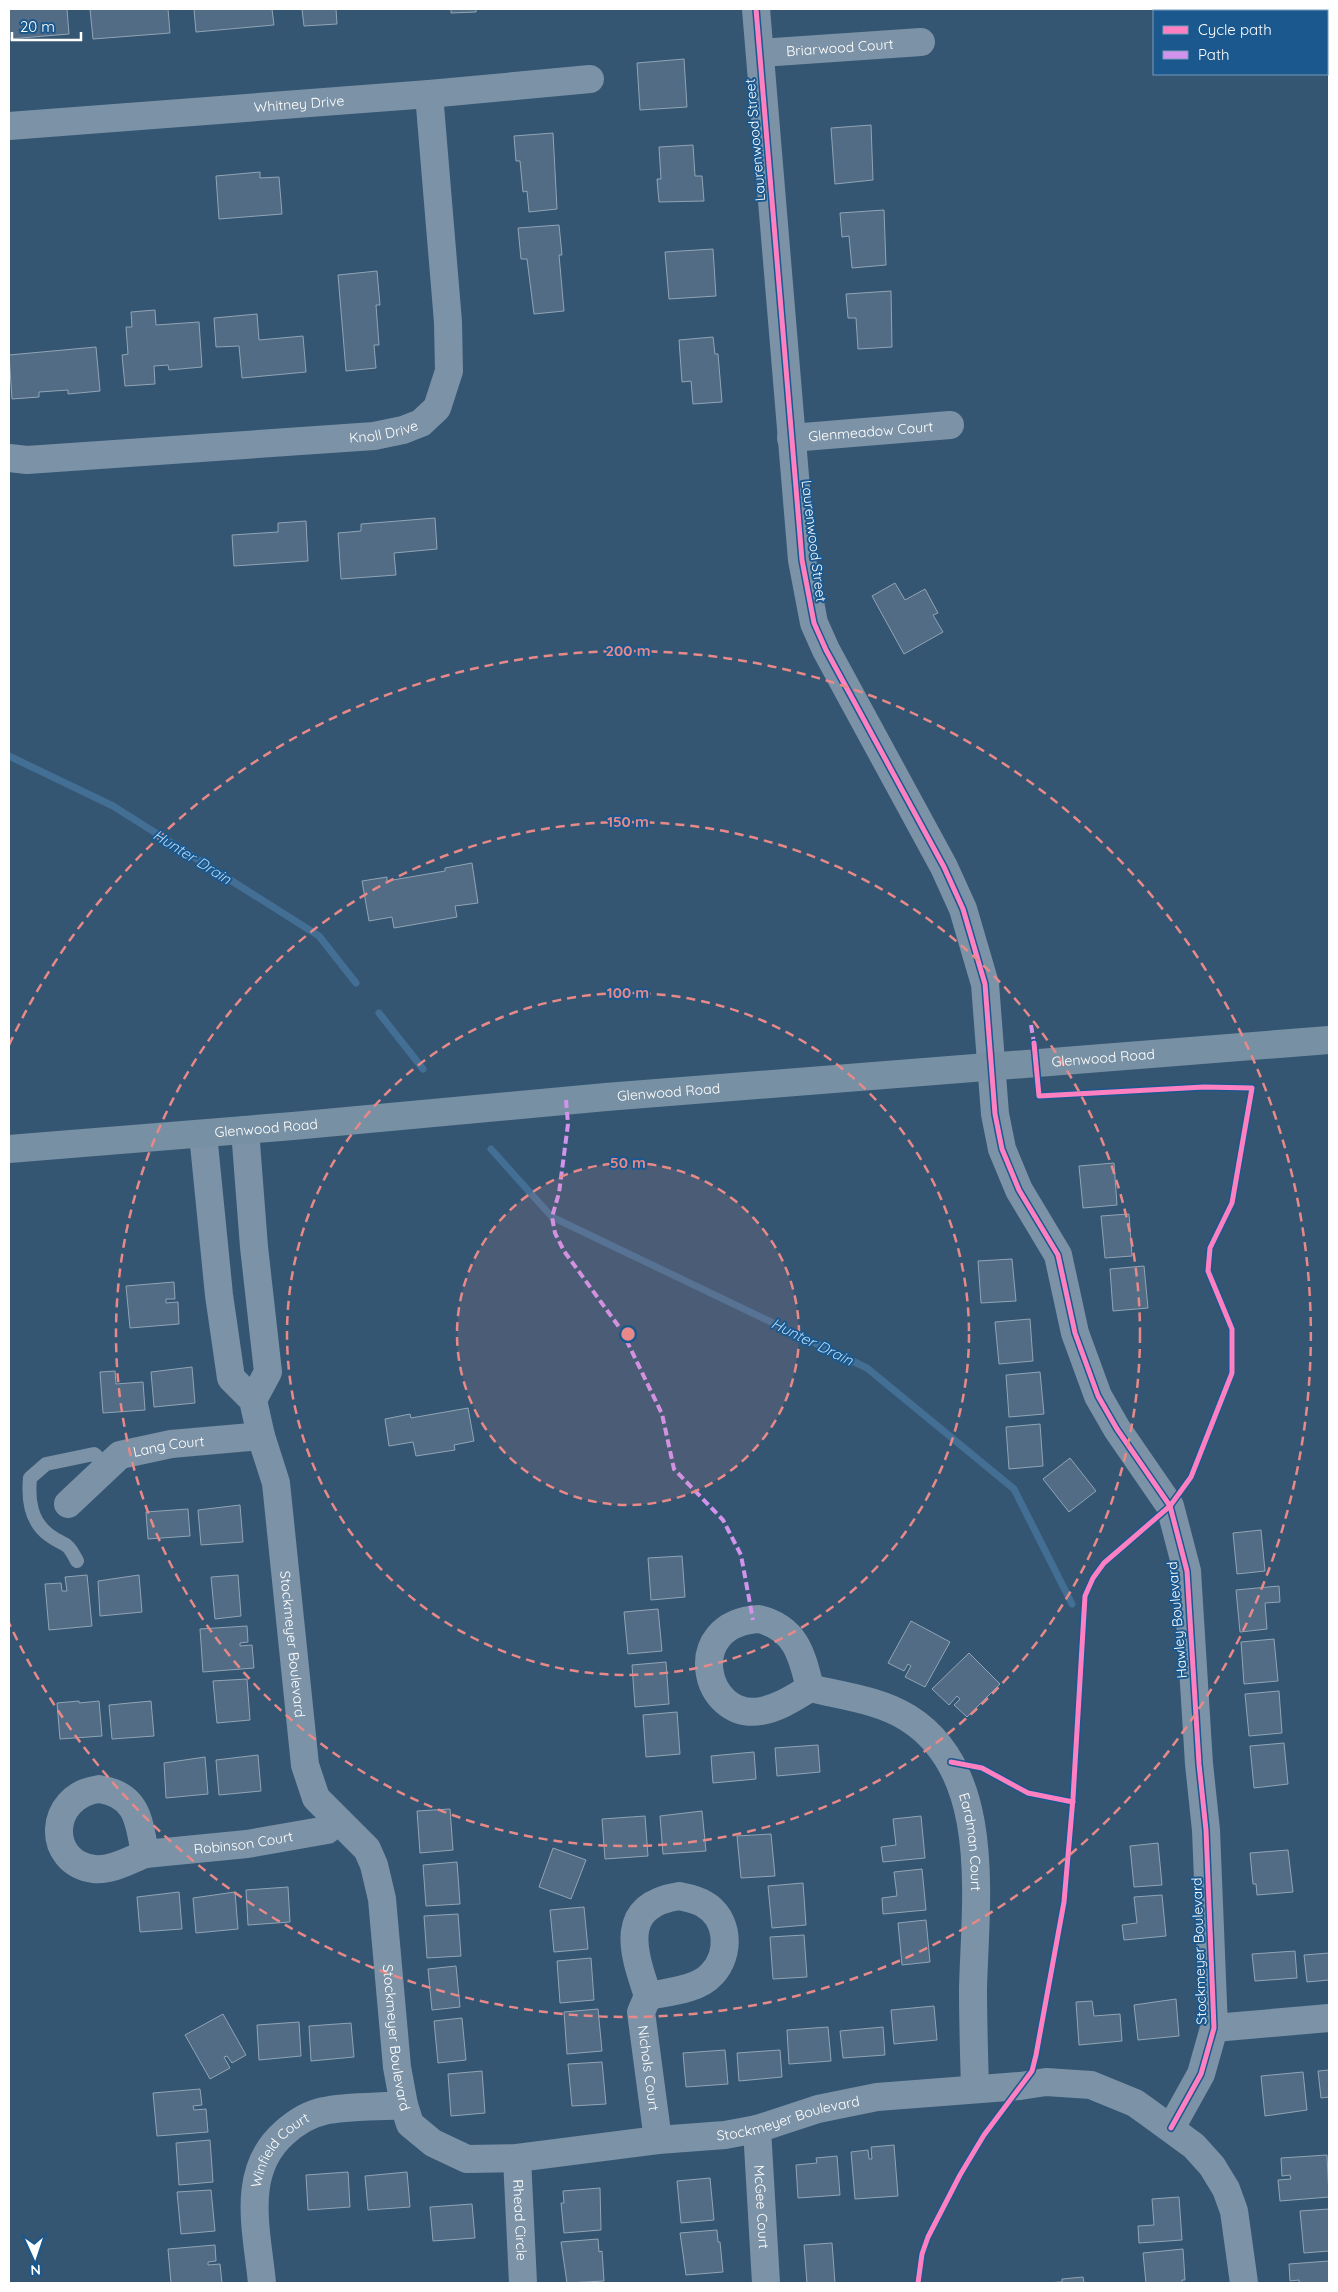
<svg xmlns="http://www.w3.org/2000/svg" width="1338" height="2292" viewBox="0 0 1338 2292" font-family="Quicksand,sans-serif">
<style>
.lines{fill:none;stroke-linecap:round;stroke-linejoin:round}
.stream{stroke:#446f95;stroke-width:7}
.building{fill:#516c84;stroke:#91a4b5}
.lane{stroke:#7c93a7;stroke-width:14}
.street{stroke:#7c93a7;stroke-width:28}
.secondary{stroke:#7890a3;stroke-width:28}
.quiet{stroke:#d193ec;stroke-width:4;stroke-dasharray:8 4;stroke-linecap:butt}
.cycleway-casing{stroke:#1a588e;stroke-width:8}
.cycleway{stroke:#ff80c0;stroke-width:5}
.ring{fill:none;stroke:#e88989;stroke-width:2.5;stroke-dasharray:9 6}
.labels{text-anchor:middle;stroke-width:4;stroke-linejoin:round;paint-order:stroke}
.street-label{font-size:14px;fill:#fff;stroke:#1a588e}
.water-label{font-size:15px;font-style:italic;fill:#b3d8f5;stroke:#1a588e}
.centre{fill:#e88989;stroke:#1a588e;stroke-width:2.5}
.ring-label{font-size:15px;text-anchor:middle;font-weight:bold;fill:#e88989;stroke:#1a588e;stroke-width:4;stroke-linejoin:round;paint-order:stroke}
</style>
<rect width="100%" height="100%" fill="#355673"/>
<g class="lines">
<g class="stream">
<path d="M 9,756 L 113,806 L 319,936 L 356,983"/>
<path d="M 379,1013 L 423,1069"/>
<path d="M 491,1149 L 552,1217 L 867,1368 L 1014,1489 L 1072,1604"/>
</g>
</g>
<g class="building">
<path d="M 9,9 L 67,9 L 69,34 L 9,39 Z"/>
<path d="M 90,9 L 168,9 L 170,33 L 93,39 Z"/>
<path d="M 194,9 L 272,9 L 274,25 L 196,32 Z"/>
<path d="M 302,9 L 336,9 L 337,24 L 304,26 Z"/>
<path d="M 451,9 L 476,9 L 476,12 L 451,13 Z"/>
<path d="M 1327,19 L 1329,19 L 1329,77 L 1327,58 Z"/>
<path d="M 684,59 L 687,107 L 640,110 L 637,63 Z"/>
<path d="M 871,125 L 873,180 L 835,184 L 831,128 Z"/>
<path d="M 553,133 L 557,209 L 529,212 L 527,191 L 523,192 L 520,161 L 516,161 L 514,136 Z"/>
<path d="M 693,145 L 695,176 L 702,176 L 704,201 L 659,202 L 657,179 L 661,179 L 659,147 Z"/>
<path d="M 260,172 L 260,178 L 279,177 L 282,214 L 219,219 L 216,176 Z"/>
<path d="M 884,210 L 886,265 L 852,268 L 849,236 L 842,237 L 840,213 Z"/>
<path d="M 559,225 L 562,255 L 559,255 L 564,311 L 534,314 L 527,259 L 521,259 L 518,228 Z"/>
<path d="M 713,249 L 716,296 L 669,299 L 665,252 Z"/>
<path d="M 377,271 L 380,305 L 376,305 L 379,345 L 374,345 L 376,368 L 346,371 L 338,275 Z"/>
<path d="M 891,291 L 892,347 L 858,349 L 856,318 L 848,318 L 846,294 Z"/>
<path d="M 155,310 L 156,325 L 199,322 L 202,367 L 169,370 L 168,365 L 154,366 L 155,384 L 125,386 L 122,355 L 128,354 L 126,327 L 132,327 L 131,312 Z"/>
<path d="M 257,314 L 259,340 L 303,336 L 306,372 L 242,378 L 239,346 L 216,347 L 214,318 Z"/>
<path d="M 713,337 L 715,354 L 718,354 L 722,402 L 693,404 L 691,381 L 682,382 L 679,340 Z"/>
<path d="M 96,347 L 100,391 L 68,394 L 68,390 L 39,392 L 39,397 L 12,399 L 9,355 Z"/>
<path d="M 435,518 L 437,549 L 394,553 L 396,575 L 341,579 L 338,533 L 361,531 L 361,524 Z"/>
<path d="M 306,521 L 308,561 L 234,566 L 232,535 L 278,532 L 278,523 Z"/>
<path d="M 895,583 L 905,600 L 925,589 L 938,613 L 933,615 L 943,632 L 904,654 L 872,596 Z"/>
<path d="M 472,863 L 478,903 L 455,906 L 457,917 L 394,928 L 392,917 L 369,921 L 362,881 L 387,877 L 387,881 L 445,871 L 445,868 Z"/>
<path d="M 1114,1163 L 1117,1205 L 1083,1208 L 1079,1166 Z"/>
<path d="M 1129,1214 L 1132,1256 L 1105,1258 L 1101,1216 Z"/>
<path d="M 1012,1259 L 1016,1301 L 981,1303 L 978,1261 Z"/>
<path d="M 1144,1266 L 1148,1308 L 1113,1311 L 1110,1269 Z"/>
<path d="M 174,1282 L 175,1299 L 166,1299 L 166,1303 L 178,1302 L 179,1324 L 130,1328 L 126,1286 Z"/>
<path d="M 1030,1319 L 1033,1361 L 999,1364 L 995,1322 Z"/>
<path d="M 192,1367 L 195,1403 L 154,1407 L 151,1372 Z"/>
<path d="M 115,1371 L 116,1384 L 143,1382 L 145,1410 L 103,1413 L 100,1372 Z"/>
<path d="M 1040,1372 L 1044,1414 L 1009,1417 L 1006,1375 Z"/>
<path d="M 468,1408 L 474,1441 L 454,1445 L 455,1450 L 416,1456 L 413,1442 L 389,1446 L 385,1419 L 410,1414 L 411,1418 Z"/>
<path d="M 1040,1424 L 1043,1466 L 1009,1469 L 1006,1427 Z"/>
<path d="M 1070,1458 L 1096,1491 L 1069,1512 L 1043,1479 Z"/>
<path d="M 240,1505 L 243,1542 L 201,1545 L 198,1510 Z"/>
<path d="M 188,1509 L 190,1536 L 148,1539 L 146,1512 Z"/>
<path d="M 1261,1530 L 1265,1571 L 1237,1574 L 1233,1533 Z"/>
<path d="M 682,1556 L 685,1597 L 651,1600 L 648,1558 Z"/>
<path d="M 87,1575 L 92,1626 L 49,1630 L 45,1584 L 61,1583 L 62,1591 L 67,1591 L 65,1577 Z"/>
<path d="M 139,1575 L 142,1612 L 100,1616 L 98,1581 Z"/>
<path d="M 238,1575 L 241,1616 L 215,1619 L 211,1577 Z"/>
<path d="M 1279,1586 L 1280,1602 L 1265,1603 L 1267,1629 L 1240,1632 L 1236,1590 Z"/>
<path d="M 658,1609 L 662,1651 L 628,1654 L 624,1612 Z"/>
<path d="M 911,1621 L 950,1642 L 925,1687 L 905,1677 L 911,1666 L 908,1664 L 904,1671 L 888,1663 Z"/>
<path d="M 247,1626 L 248,1642 L 240,1643 L 240,1646 L 252,1645 L 254,1668 L 203,1672 L 200,1629 Z"/>
<path d="M 1274,1639 L 1278,1681 L 1244,1684 L 1241,1642 Z"/>
<path d="M 969,1653 L 1000,1684 L 967,1717 L 954,1705 L 960,1699 L 957,1696 L 949,1705 L 932,1689 Z"/>
<path d="M 666,1662 L 669,1704 L 635,1707 L 632,1665 Z"/>
<path d="M 247,1679 L 250,1720 L 217,1723 L 213,1681 Z"/>
<path d="M 1279,1691 L 1282,1733 L 1249,1736 L 1245,1694 Z"/>
<path d="M 79,1701 L 79,1703 L 99,1701 L 102,1736 L 60,1739 L 57,1703 Z"/>
<path d="M 151,1701 L 154,1736 L 112,1739 L 109,1705 Z"/>
<path d="M 677,1712 L 680,1754 L 646,1757 L 643,1715 Z"/>
<path d="M 1284,1743 L 1288,1784 L 1254,1788 L 1250,1746 Z"/>
<path d="M 818,1745 L 820,1772 L 777,1776 L 775,1748 Z"/>
<path d="M 754,1752 L 756,1779 L 713,1783 L 711,1756 Z"/>
<path d="M 258,1755 L 261,1791 L 219,1795 L 216,1760 Z"/>
<path d="M 205,1757 L 208,1794 L 166,1798 L 164,1763 Z"/>
<path d="M 450,1809 L 453,1850 L 420,1853 L 417,1811 Z"/>
<path d="M 702,1811 L 706,1851 L 663,1854 L 660,1816 Z"/>
<path d="M 645,1816 L 648,1856 L 605,1859 L 602,1819 Z"/>
<path d="M 921,1816 L 925,1858 L 883,1862 L 881,1847 L 896,1845 L 893,1819 Z"/>
<path d="M 771,1834 L 775,1876 L 741,1878 L 737,1836 Z"/>
<path d="M 1158,1843 L 1162,1885 L 1134,1887 L 1130,1846 Z"/>
<path d="M 553,1848 L 586,1860 L 571,1899 L 539,1887 Z"/>
<path d="M 1288,1850 L 1293,1892 L 1257,1895 L 1256,1884 L 1253,1884 L 1250,1853 Z"/>
<path d="M 457,1862 L 460,1904 L 426,1906 L 423,1865 Z"/>
<path d="M 922,1869 L 926,1910 L 883,1914 L 882,1898 L 897,1896 L 894,1872 Z"/>
<path d="M 803,1883 L 806,1925 L 772,1928 L 768,1886 Z"/>
<path d="M 288,1887 L 290,1922 L 248,1925 L 246,1890 Z"/>
<path d="M 179,1892 L 182,1929 L 140,1932 L 137,1897 Z"/>
<path d="M 235,1892 L 238,1929 L 196,1933 L 193,1898 Z"/>
<path d="M 1162,1895 L 1166,1936 L 1124,1940 L 1122,1925 L 1137,1923 L 1134,1897 Z"/>
<path d="M 584,1907 L 588,1949 L 554,1952 L 550,1910 Z"/>
<path d="M 458,1914 L 461,1956 L 427,1958 L 424,1916 Z"/>
<path d="M 926,1920 L 930,1962 L 902,1965 L 898,1923 Z"/>
<path d="M 804,1935 L 807,1977 L 773,1979 L 770,1937 Z"/>
<path d="M 1295,1951 L 1297,1978 L 1255,1981 L 1252,1954 Z"/>
<path d="M 1329,1953 L 1329,1980 L 1307,1982 L 1304,1955 Z"/>
<path d="M 591,1958 L 594,2000 L 560,2003 L 557,1961 Z"/>
<path d="M 456,1966 L 460,2007 L 432,2010 L 428,1969 Z"/>
<path d="M 1176,1999 L 1179,2036 L 1138,2040 L 1134,2005 Z"/>
<path d="M 1092,2001 L 1094,2016 L 1120,2014 L 1122,2041 L 1079,2045 L 1076,2002 Z"/>
<path d="M 934,2006 L 937,2040 L 894,2044 L 891,2010 Z"/>
<path d="M 598,2009 L 602,2051 L 567,2054 L 564,2012 Z"/>
<path d="M 223,2014 L 246,2055 L 232,2063 L 227,2056 L 224,2057 L 230,2068 L 210,2079 L 185,2035 Z"/>
<path d="M 462,2018 L 466,2060 L 438,2063 L 434,2021 Z"/>
<path d="M 299,2022 L 301,2056 L 259,2060 L 257,2025 Z"/>
<path d="M 351,2023 L 354,2057 L 311,2061 L 309,2026 Z"/>
<path d="M 828,2027 L 831,2061 L 789,2064 L 787,2030 Z"/>
<path d="M 883,2027 L 885,2055 L 843,2058 L 840,2031 Z"/>
<path d="M 725,2050 L 728,2084 L 686,2087 L 683,2053 Z"/>
<path d="M 780,2050 L 782,2077 L 739,2081 L 737,2053 Z"/>
<path d="M 602,2062 L 606,2104 L 572,2106 L 568,2064 Z"/>
<path d="M 1329,2070 L 1329,2097 L 1321,2098 L 1318,2071 Z"/>
<path d="M 482,2071 L 485,2113 L 451,2116 L 448,2074 Z"/>
<path d="M 1303,2072 L 1307,2110 L 1265,2116 L 1261,2076 Z"/>
<path d="M 200,2089 L 202,2105 L 193,2106 L 194,2110 L 206,2109 L 208,2132 L 157,2136 L 153,2093 Z"/>
<path d="M 210,2140 L 213,2182 L 179,2185 L 176,2143 Z"/>
<path d="M 894,2145 L 898,2196 L 855,2199 L 851,2152 L 868,2150 L 869,2159 L 872,2159 L 871,2147 Z"/>
<path d="M 1327,2155 L 1329,2197 L 1280,2201 L 1278,2180 L 1291,2179 L 1290,2175 L 1282,2176 L 1281,2158 Z"/>
<path d="M 837,2156 L 840,2195 L 798,2198 L 796,2165 L 817,2163 L 816,2158 Z"/>
<path d="M 348,2172 L 350,2207 L 308,2210 L 306,2175 Z"/>
<path d="M 407,2172 L 410,2207 L 368,2210 L 365,2176 Z"/>
<path d="M 710,2178 L 714,2220 L 681,2223 L 677,2181 Z"/>
<path d="M 600,2188 L 601,2230 L 564,2233 L 561,2203 L 564,2203 L 563,2191 Z"/>
<path d="M 211,2190 L 215,2231 L 181,2234 L 177,2192 Z"/>
<path d="M 1179,2197 L 1182,2240 L 1139,2243 L 1138,2226 L 1154,2225 L 1152,2199 Z"/>
<path d="M 472,2204 L 475,2238 L 433,2241 L 430,2207 Z"/>
<path d="M 1329,2209 L 1329,2251 L 1304,2253 L 1300,2211 Z"/>
<path d="M 717,2230 L 718,2242 L 720,2242 L 723,2272 L 686,2275 L 680,2233 Z"/>
<path d="M 598,2239 L 599,2252 L 602,2251 L 604,2281 L 567,2283 L 561,2242 Z"/>
<path d="M 832,2243 L 835,2283 L 807,2283 L 804,2245 Z"/>
<path d="M 215,2245 L 216,2261 L 208,2262 L 208,2265 L 220,2264 L 222,2283 L 171,2283 L 168,2249 Z"/>
<path d="M 1183,2249 L 1185,2280 L 1182,2280 L 1182,2283 L 1146,2283 L 1143,2253 Z"/>
<path d="M 1329,2261 L 1329,2283 L 1299,2283 L 1299,2280 L 1290,2281 L 1289,2264 Z"/>
<path d="M 1083,2277 L 1084,2283 L 1044,2283 L 1062,2282 L 1062,2279 Z"/>
</g>
<g class="lines">
<path class="lane" d="M 77,1561 C 65,1538 66,1548 49,1535 C 30,1521 28,1499 30,1478 L 46,1464 L 94,1454 L 108,1467"/>
<g class="street">
<path d="M 756,9 L 802,560 L 814,623 L 826,650 L 944,867 L 963,909 L 985,984 L 995,1114 L 1002,1149 L 1019,1190 L 1058,1255 L 1075,1333 L 1098,1396 L 1117,1429 L 1170,1506 L 1187,1571 L 1199,1764 L 1206,1830 L 1214,2028 L 1201,2074 L 1171,2128"/>
<path id="s1" d="M 760,53 L 921,42"/>
<path id="s2" d="M 9,126 L 429,94 L 590,79"/>
<path id="s3" d="M 791,438 L 950,425"/>
<path id="s4" d="M 9,458 L 27,460 L 374,436 L 403,430 L 421,423 L 437,408 L 449,371 L 448,322 L 429,94"/>
<path d="M 245,1130 L 254,1247 L 268,1372 L 253,1400"/>
<path id="s5" d="M 203,1134 L 219,1295 L 231,1378 L 253,1400 L 261,1436 L 276,1483 L 305,1765 L 316,1798 L 367,1849 L 374,1865 L 382,1899 L 397,2067 L 404,2105 L 410,2124 L 433,2143 L 467,2159 L 517,2158 L 658,2140 L 725,2135 L 757,2129 L 818,2109 L 877,2097 L 1020,2086 L 1046,2082 L 1091,2085 L 1135,2103 L 1149,2113 L 1194,2146 L 1212,2166 L 1226,2189 L 1234,2211 L 1244,2283"/>
<path id="s6" d="M 68,1504 L 120,1455 L 171,1444 L 261,1436"/>
<path d="M 759,1619 C 796,1628 802,1655 810,1688 C 795,1697 779,1708 761,1711 C 703,1721 682,1623 759,1619 Z"/>
<path id="s7" d="M 810,1688 C 843,1696 879,1700 908,1718 C 994,1772 975,1902 973,1989 C 973,2022 974,2055 975,2088"/>
<path d="M 99,1789 C 138,1795 139,1821 145,1854 C 130,1860 111,1871 94,1869 C 46,1863 47,1796 99,1789 Z"/>
<path id="s8" d="M 145,1854 L 247,1844 L 327,1830 L 337,1820"/>
<path d="M 679,1896 C 688,1898 696,1899 704,1904 C 729,1918 731,1954 712,1974 C 698,1990 668,1992 648,1996 C 634,1954 616,1906 679,1896 Z"/>
<path id="s9" d="M 648,1996 L 641,2012 L 658,2140"/>
<path d="M 1214,2028 L 1329,2018"/>
<path id="s10" d="M 757,2129 L 766,2283"/>
<path id="s11" d="M 517,2158 L 523,2283"/>
<path id="s12" d="M 262,2283 C 257,2231 240,2172 284,2133 C 295,2123 309,2114 324,2111 C 345,2106 381,2107 404,2105"/>
</g>
<path class="secondary" id="s13" d="M 9,1149 L 293,1126 L 606,1097 L 1329,1040"/>
<g class="quiet">
<path d="M 1031,1025 L 1034,1043"/>
<path d="M 566,1100 L 568,1124 L 559,1193 L 552,1217 L 555,1233 L 564,1251 L 622,1331 L 662,1414 L 674,1469 L 723,1520 L 741,1555 L 753,1620"/>
</g>
<defs>
<g id="cycleway">
<path d="M 756,9 L 802,560 L 814,623 L 826,650 L 944,867 L 963,909 L 985,984 L 995,1114 L 1002,1149 L 1019,1190 L 1058,1255 L 1075,1333 L 1098,1396 L 1117,1429 L 1170,1506 L 1187,1571 L 1199,1764 L 1206,1830 L 1214,2028 L 1201,2074 L 1171,2128"/>
<path d="M 951,1762 L 982,1768 L 1028,1793 L 1073,1802"/>
<path d="M 918,2283 L 922,2254 L 928,2237 L 960,2175 L 984,2135 L 1032,2071 L 1036,2055 L 1064,1902 L 1073,1798 L 1085,1596 L 1093,1578 L 1104,1563 L 1170,1506 L 1191,1477 L 1232,1373 L 1232,1329 L 1208,1271 L 1210,1248 L 1232,1203 L 1252,1088 L 1204,1087 L 1039,1096 L 1034,1043"/>
</g>
</defs>
<use href="#cycleway" class="cycleway-casing"/>
<use href="#cycleway" class="cycleway"/>
</g>
<circle cx="628" cy="1334" r="171" fill="#e88989" fill-opacity=".12"/>
<g class="ring">
<circle cx="628" cy="1334" r="171"/>
<circle cx="628" cy="1334" r="341"/>
<circle cx="628" cy="1334" r="512"/>
<path d="M9 1045A683 683 0 1 1 9 1623"/>
</g>
<g class="labels">
<g class="street-label">
<text dy="5" stroke="none"><textPath href="#s1" startOffset="80">Briarwood Court</textPath></text>
<text dy="5" stroke="none"><textPath href="#s2" startOffset="291">Whitney Drive</textPath></text>
<text transform="translate(755 140) rotate(-95)" y="5">Laurenwood Street</text>
<text dy="5" stroke="none"><textPath href="#s4" startOffset="376">Knoll Drive</textPath></text>
<text dy="5" stroke="none"><textPath href="#s3" startOffset="80">Glenmeadow Court</textPath></text>
<text transform="translate(814 541) rotate(83)" y="5">Laurenwood Street</text>
<text dy="5" stroke="none"><textPath href="#s13" startOffset="1098">Glenwood Road</textPath></text>
<text dy="5" stroke="none"><textPath href="#s13" startOffset="662">Glenwood Road</textPath></text>
<text dy="5" stroke="none"><textPath href="#s13" startOffset="258">Glenwood Road</textPath></text>
<text dy="5" stroke="none"><textPath href="#s6" startOffset="121">Lang Court</textPath></text>
<text transform="translate(1177 1620) rotate(-95)" y="5">Hawley Boulevard</text>
<text dy="5" stroke="none"><textPath href="#s5" startOffset="525">Stockmeyer Boulevard</textPath></text>
<text dy="5" stroke="none"><textPath href="#s8" startOffset="99">Robinson Court</textPath></text>
<text dy="5" stroke="none"><textPath href="#s7" startOffset="248">Eardman Court</textPath></text>
<text transform="translate(1199 1951) rotate(-92)" y="5">Stockmeyer Boulevard</text>
<text dy="5" stroke="none"><textPath href="#s5" startOffset="945">Stockmeyer Boulevard</textPath></text>
<text dy="5" stroke="none"><textPath href="#s9" startOffset="74">Nichols Court</textPath></text>
<text dy="5" stroke="none"><textPath href="#s5" startOffset="1425">Stockmeyer Boulevard</textPath></text>
<text dy="5" stroke="none"><textPath href="#s12" startOffset="142">Winfield Court</textPath></text>
<text dy="5" stroke="none"><textPath href="#s10" startOffset="78">McGee Court</textPath></text>
<text dy="5" stroke="none"><textPath href="#s11" startOffset="62">Rhead Circle</textPath></text>
</g>
<g class="water-label">
<text transform="translate(192 857) rotate(32)" y="5">Hunter Drain</text>
<text transform="translate(812 1342) rotate(26)" y="5">Hunter Drain</text>
</g>
</g>
<circle cx="628" cy="1334" r="8" class="centre"/>
<g class="ring-label">
<text x="628" y="656">200 m</text>
<text x="628" y="827">150 m</text>
<text x="628" y="998">100 m</text>
<text x="628" y="1168">50 m</text>
</g>
<rect width="1338" height="2292" fill="none" stroke="#ffffff" stroke-width="20"/>
<rect x="1153" y="10" width="175" height="65" fill="#1a588e" stroke="#769bbb"/>
<rect x="1163" y="26" width="25" height="8" fill="#ff80c0" stroke="#769bbb"/>
<text x="1198" y="35" font-size="15" fill="#ffffff">Cycle path</text>
<rect x="1163" y="51" width="25" height="8" fill="#d193ec" stroke="#769bbb"/>
<text x="1198" y="60" font-size="15" fill="#ffffff">Path</text>
<g transform="translate(35 2257) rotate(177)" stroke="#1a588e" stroke-width="4" paint-order="stroke">
<path d="M0-4L9 19L0 12L-9 19Z" fill="#ffffff"/>
<text y="-8" font-size="14" font-weight="bold" text-anchor="middle" fill="#ffffff">N</text>
</g>
<path d="M12 32v8h69v-8" fill="none" stroke="#ffffff" stroke-width="2.5"/>
<text x="20" y="32" font-size="15" fill="#ffffff" stroke="#1a588e" stroke-width="4" paint-order="stroke">20 m</text>
</svg>
